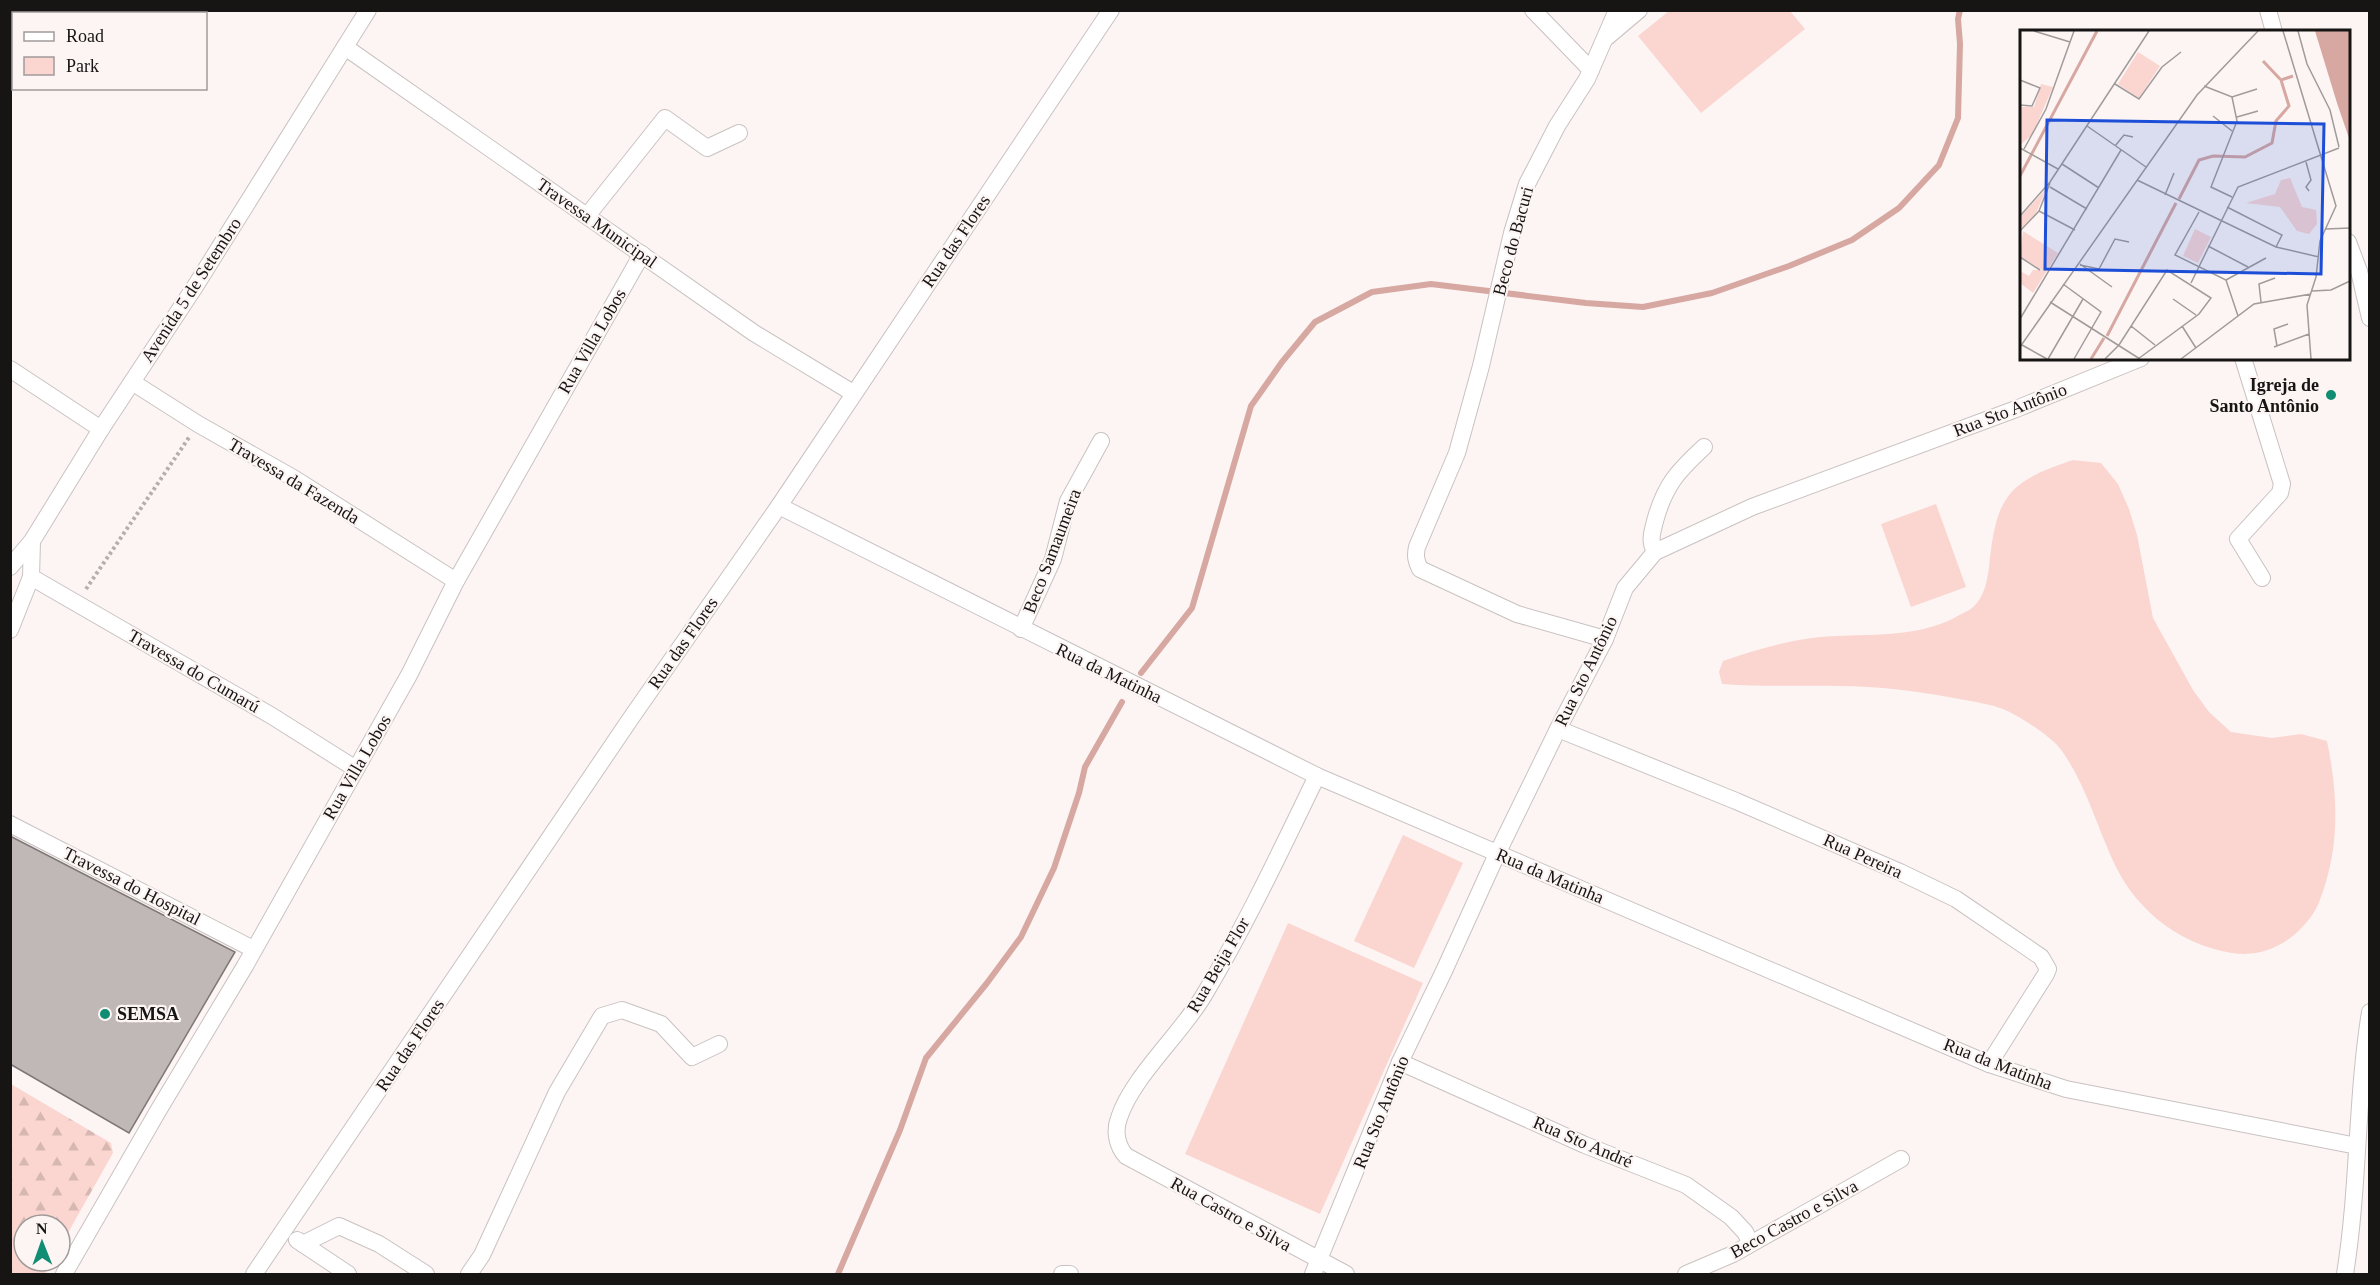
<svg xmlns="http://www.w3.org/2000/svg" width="2380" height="1285" viewBox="0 0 2380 1285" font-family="'Times New Roman',serif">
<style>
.green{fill:#fbd6d0}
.forest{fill:url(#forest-firs)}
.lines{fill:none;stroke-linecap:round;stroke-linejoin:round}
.stream{stroke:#d7a8a1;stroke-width:6}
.building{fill:#bfb8b7;stroke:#7d7776;stroke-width:1.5}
.street-casing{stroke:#c9c2c1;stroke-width:18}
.path{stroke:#b4afae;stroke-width:4;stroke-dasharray:3 3;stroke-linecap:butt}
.street{stroke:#fff;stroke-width:16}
.poi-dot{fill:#108d72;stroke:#fcf5f4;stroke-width:2}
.labels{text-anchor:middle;stroke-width:4.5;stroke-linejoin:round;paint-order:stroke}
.street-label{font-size:18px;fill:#171514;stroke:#fcf5f4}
.poi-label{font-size:18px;font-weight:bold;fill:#171514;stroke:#fcf5f4;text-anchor:end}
.inset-river{fill:none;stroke:#d7a8a1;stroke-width:3}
.inset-road{fill:none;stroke:#a09b9a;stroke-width:1.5}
.view{fill:#1d4ed8;fill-opacity:0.15;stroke:#1d4ed8;stroke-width:3}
.inset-edge{fill:none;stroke:#171514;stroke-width:3}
</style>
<defs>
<pattern id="forest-firs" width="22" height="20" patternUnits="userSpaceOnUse" patternTransform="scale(1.5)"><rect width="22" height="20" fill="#fbd6d0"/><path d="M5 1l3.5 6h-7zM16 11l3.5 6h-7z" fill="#d6b7b2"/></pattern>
</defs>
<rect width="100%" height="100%" fill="#fcf5f4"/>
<g class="green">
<path d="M 1669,11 L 1790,11 L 1805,29 L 1701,113 L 1638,36 Z"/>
<path d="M 2073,460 L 2101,463 L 2118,484 L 2129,509 L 2137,535 L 2153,618 L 2193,690 L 2209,712 L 2231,732 L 2272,738 L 2301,734 L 2327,741 C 2337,789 2340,838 2325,885 C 2321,897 2318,908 2310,918 C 2291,943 2264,958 2232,953 C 2176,944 2131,906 2110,854 C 2095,820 2084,782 2062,751 C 2054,739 2028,722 2015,715 C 1997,704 1974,702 1954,698 C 1917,691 1878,686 1840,686 C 1801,685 1761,687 1722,684 L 1719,672 L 1723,661 C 1752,651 1782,642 1812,638 C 1860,632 1911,641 1956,617 C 1960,614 1967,612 1972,608 C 1984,598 1987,582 1989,567 C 1996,498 2006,482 2073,460 Z"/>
<path d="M 1936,504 L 1966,587 L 1911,607 L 1881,524 Z"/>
<path d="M 1403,835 L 1463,863 L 1414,968 L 1354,941 Z"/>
<path d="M 1288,923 L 1423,983 L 1320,1214 L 1185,1154 Z"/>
</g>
<path class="forest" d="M 11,1084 L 111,1143 L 113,1153 L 60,1247 L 60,1225 L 24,1225 L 24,1261 L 52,1261 L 45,1274 L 11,1274 Z"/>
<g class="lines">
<g class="stream">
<path d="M 26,14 L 27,10"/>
<path d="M 10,48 L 14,43"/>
<path d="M 1141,673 L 1192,608 L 1251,406 L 1282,362 L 1315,322 L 1372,292 L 1431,284 L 1586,303 L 1643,307 L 1712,293 L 1789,266 L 1852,240 L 1899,208 L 1939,165 L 1958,118 L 1960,44 L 1958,19 L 1960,10"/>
<path d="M 838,1274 L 900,1130 L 926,1058 L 987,983 L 1021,937 L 1054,868 L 1079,793 L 1085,767 L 1122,702"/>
</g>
</g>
<path class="building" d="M 10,836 L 235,952 L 129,1133 L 10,1064 Z"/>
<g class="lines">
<defs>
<g id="street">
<path d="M 1533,10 L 1591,70"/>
<path d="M 2268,10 L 2274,32"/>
<path d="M 1607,37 L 1639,10"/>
<path d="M 345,47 L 754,333 L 853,393"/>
<path d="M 587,216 L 665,118 L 707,148 L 739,133"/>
<path d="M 2348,242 L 2359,271 L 2370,318"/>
<path d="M 2243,358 L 2282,484 L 2280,493 L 2238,539 L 2262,578"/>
<path d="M 10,369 L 101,429"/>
<path d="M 132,382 L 198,424 L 295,479 L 456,581"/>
<path d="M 779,506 L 1317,776 L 1989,1064 L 2066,1089 L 2357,1146"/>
<path d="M 1655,552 C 1649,540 1652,534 1655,521 C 1665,485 1677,472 1704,447"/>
<path d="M 10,567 L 32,541 L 101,429 L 196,285 L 368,10"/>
<path d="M 31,577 L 272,716 L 356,769"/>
<path d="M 1021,629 L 1053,559 L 1068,501 L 1101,441"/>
<path d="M 10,630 L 31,577 L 32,541"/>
<path d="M 1605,639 L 1517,614 L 1420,569 C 1416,561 1415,556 1417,547 L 1457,453 L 1481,366 L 1512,233 L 1527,184 L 1557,126 L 1587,79 L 1617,10"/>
<path d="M 1558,729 L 1736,801 L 1900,872 L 1956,899 L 2041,957 L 2048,969 L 2046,974 L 1989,1064"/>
<path d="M 1317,776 C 1281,850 1246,925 1204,995 C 1182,1033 1132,1077 1119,1118 C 1114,1131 1117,1146 1126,1156 L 1346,1274"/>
<path d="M 10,824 L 253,949"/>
<path d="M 1400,1062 L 1585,1145 L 1686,1185 L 1731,1217 L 1745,1232 L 1750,1242"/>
<path d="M 297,1240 L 348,1274"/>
<path d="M 303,1244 L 339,1226 L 379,1244 L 426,1274"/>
<path d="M 64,1274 L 158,1111 L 245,966 L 409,675 L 456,581 L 642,254"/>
<path d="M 254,1274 L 631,718 L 779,506 L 1111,10"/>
<path d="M 469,1274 L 482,1255 L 557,1092 L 602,1016 L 622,1010 L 661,1024 L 692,1057 L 719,1044"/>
<path d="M 1062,1274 L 1070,1274"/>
<path d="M 1313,1274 L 1400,1062 L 1444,971 L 1497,854 L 1558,729 L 1605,639 L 1625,588 L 1655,552 L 1752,507 L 2016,409 L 2141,358"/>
<path d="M 1686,1274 L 1733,1254 L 1901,1159"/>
<path d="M 2345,1274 C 2359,1188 2356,1099 2370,1012"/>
</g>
</defs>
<use href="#street" class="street-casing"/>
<path class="path" d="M 86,589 L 190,436"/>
<use href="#street" class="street"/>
</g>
<g class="poi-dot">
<circle cx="2331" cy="395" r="6"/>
<circle cx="105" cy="1014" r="6"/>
</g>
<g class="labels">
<g class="street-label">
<text transform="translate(597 223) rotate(35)" y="6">Travessa Municipal</text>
<text transform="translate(956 241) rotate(-56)" y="6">Rua das Flores</text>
<text transform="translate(1513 241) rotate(-75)" y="6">Beco do Bacuri</text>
<text transform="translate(191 290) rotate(-57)" y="6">Avenida 5 de Setembro</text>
<text transform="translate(592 341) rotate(-60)" y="6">Rua Villa Lobos</text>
<text transform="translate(2010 410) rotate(-21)" y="6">Rua Sto Antônio</text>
<text transform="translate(294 481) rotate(31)" y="6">Travessa da Fazenda</text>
<text transform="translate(1052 551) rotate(-69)" y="6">Beco Samaumeira</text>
<text transform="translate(683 643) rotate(-55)" y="6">Rua das Flores</text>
<text transform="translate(194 671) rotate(30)" y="6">Travessa do Cumarú</text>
<text transform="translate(1586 671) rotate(-64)" y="6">Rua Sto Antônio</text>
<text transform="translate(1109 673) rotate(26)" y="6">Rua da Matinha</text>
<text transform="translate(357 767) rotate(-60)" y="6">Rua Villa Lobos</text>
<text transform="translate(1863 856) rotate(24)" y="6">Rua Pereira</text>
<text transform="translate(1550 876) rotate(23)" y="6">Rua da Matinha</text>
<text transform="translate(132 886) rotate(27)" y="6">Travessa do Hospital</text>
<text transform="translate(1218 965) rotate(-60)" y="6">Rua Beija Flor</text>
<text transform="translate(410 1045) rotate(-56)" y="6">Rua das Flores</text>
<text transform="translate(1998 1064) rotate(21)" y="6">Rua da Matinha</text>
<text transform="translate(1381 1112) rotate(-68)" y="6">Rua Sto Antônio</text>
<text transform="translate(1583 1142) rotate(23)" y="6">Rua Sto André</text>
<text transform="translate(1231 1214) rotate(29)" y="6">Rua Castro e Silva</text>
<text transform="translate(1794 1219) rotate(-29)" y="6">Beco Castro e Silva</text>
</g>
<g class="poi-label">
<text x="2319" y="391">Igreja de<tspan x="2319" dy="21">Santo Antônio</tspan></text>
<text x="117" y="1020" text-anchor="start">SEMSA</text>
</g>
</g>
<g transform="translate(2020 30)">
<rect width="330" height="330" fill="#fcf5f4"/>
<path d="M 118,22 L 140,36 L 119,68 L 98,54 ZM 270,148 L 282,177 L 296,180 L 297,194 L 289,204 L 277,201 L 260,177 L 226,173 L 255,164 L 261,150 ZM 27,158 L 16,183 L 0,200 L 0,187 ZM 175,199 L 191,207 L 178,233 L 163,226 Z" fill="#fbd6d0"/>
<path d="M 21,54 L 33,57 L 12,105 L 0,115 L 0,77 L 14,77 ZM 3,201 L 38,223 L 13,263 L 0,253 L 0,241 L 9,246 L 13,240 L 22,240 L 0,226 Z" fill="#fbd6d0"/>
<path d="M 295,1 L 330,1 L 330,111 L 317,73 Z" fill="#d7a8a1"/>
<path class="inset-river" d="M 243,31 L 260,49M 0,146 L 77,1M 159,169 L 179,130 L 193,126 L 225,127 L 252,113 L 256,91 L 269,76 L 261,50 L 273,46M 87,306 L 156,173M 71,329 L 84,308"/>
<path class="inset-road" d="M 14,1 L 50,12M 263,1 L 316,176 L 300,211 L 296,247 L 287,275 L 291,329M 278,1 L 287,34 L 310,80 L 319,117M 0,50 L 20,58 L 12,76 L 0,75M 95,54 L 119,69 L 142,37 L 161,22M 184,56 L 212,67 L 237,59M 212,67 L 217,91 L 191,157 L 212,167M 193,86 L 212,101M 217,87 L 238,81M 67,96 L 126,137M 95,116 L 104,105 L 113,107M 0,118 L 38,139M 4,119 L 26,79 L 54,1M 286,132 L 291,150 L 286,157 L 289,161M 42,134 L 79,158M 117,150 L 256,217 L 299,227M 30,157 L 67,179M 145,165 L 154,143M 207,177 L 262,205 L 256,217M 19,181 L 55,200M 179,182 L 155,225 L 206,250 L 218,286M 0,186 L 30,152 L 129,1M 306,199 L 330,198M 0,201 L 19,181 L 30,153M 188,216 L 228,237M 0,227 L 20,240M 60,234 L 92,257M 60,235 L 79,239 L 95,209 L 109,212M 206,250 L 246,228M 171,253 L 218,157 L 319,118M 43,254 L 81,282 L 54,329M 292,261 L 311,260 L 330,251M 153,269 L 176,285M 30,272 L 120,329M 241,272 L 239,254 L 255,248M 0,289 L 101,120M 111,296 L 135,315M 162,296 L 176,318M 2,315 L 27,329M 257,316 L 254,299 L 268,294M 0,317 L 177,65 L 238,1M 254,317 L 289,304M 28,329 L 63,269M 85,329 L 99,315 L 147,240 L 191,268 L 179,284 L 118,329M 161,329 L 234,274 L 291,264"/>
<path class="view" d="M 27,90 L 304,94 L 301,244 L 25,239 Z"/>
<rect width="330" height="330" class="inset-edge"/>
</g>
<rect width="2380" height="1285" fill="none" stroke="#171514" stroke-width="24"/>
<rect x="12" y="12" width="195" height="78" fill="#fcf5f4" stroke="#a09b9a" stroke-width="1.5"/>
<rect x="24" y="32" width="30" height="9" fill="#ffffff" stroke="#a09b9a" stroke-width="1.5"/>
<text x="66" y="42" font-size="18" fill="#171514">Road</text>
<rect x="24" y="57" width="30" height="18" fill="#fbd6d0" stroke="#a09b9a" stroke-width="1.5"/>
<text x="66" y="72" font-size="18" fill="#171514">Park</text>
<g transform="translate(42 1243) rotate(359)"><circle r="28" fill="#fcf5f4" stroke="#a09b9a" stroke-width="1.5"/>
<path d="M0-4.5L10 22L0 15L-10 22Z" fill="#108d72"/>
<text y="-9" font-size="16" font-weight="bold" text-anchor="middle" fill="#171514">N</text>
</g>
</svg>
